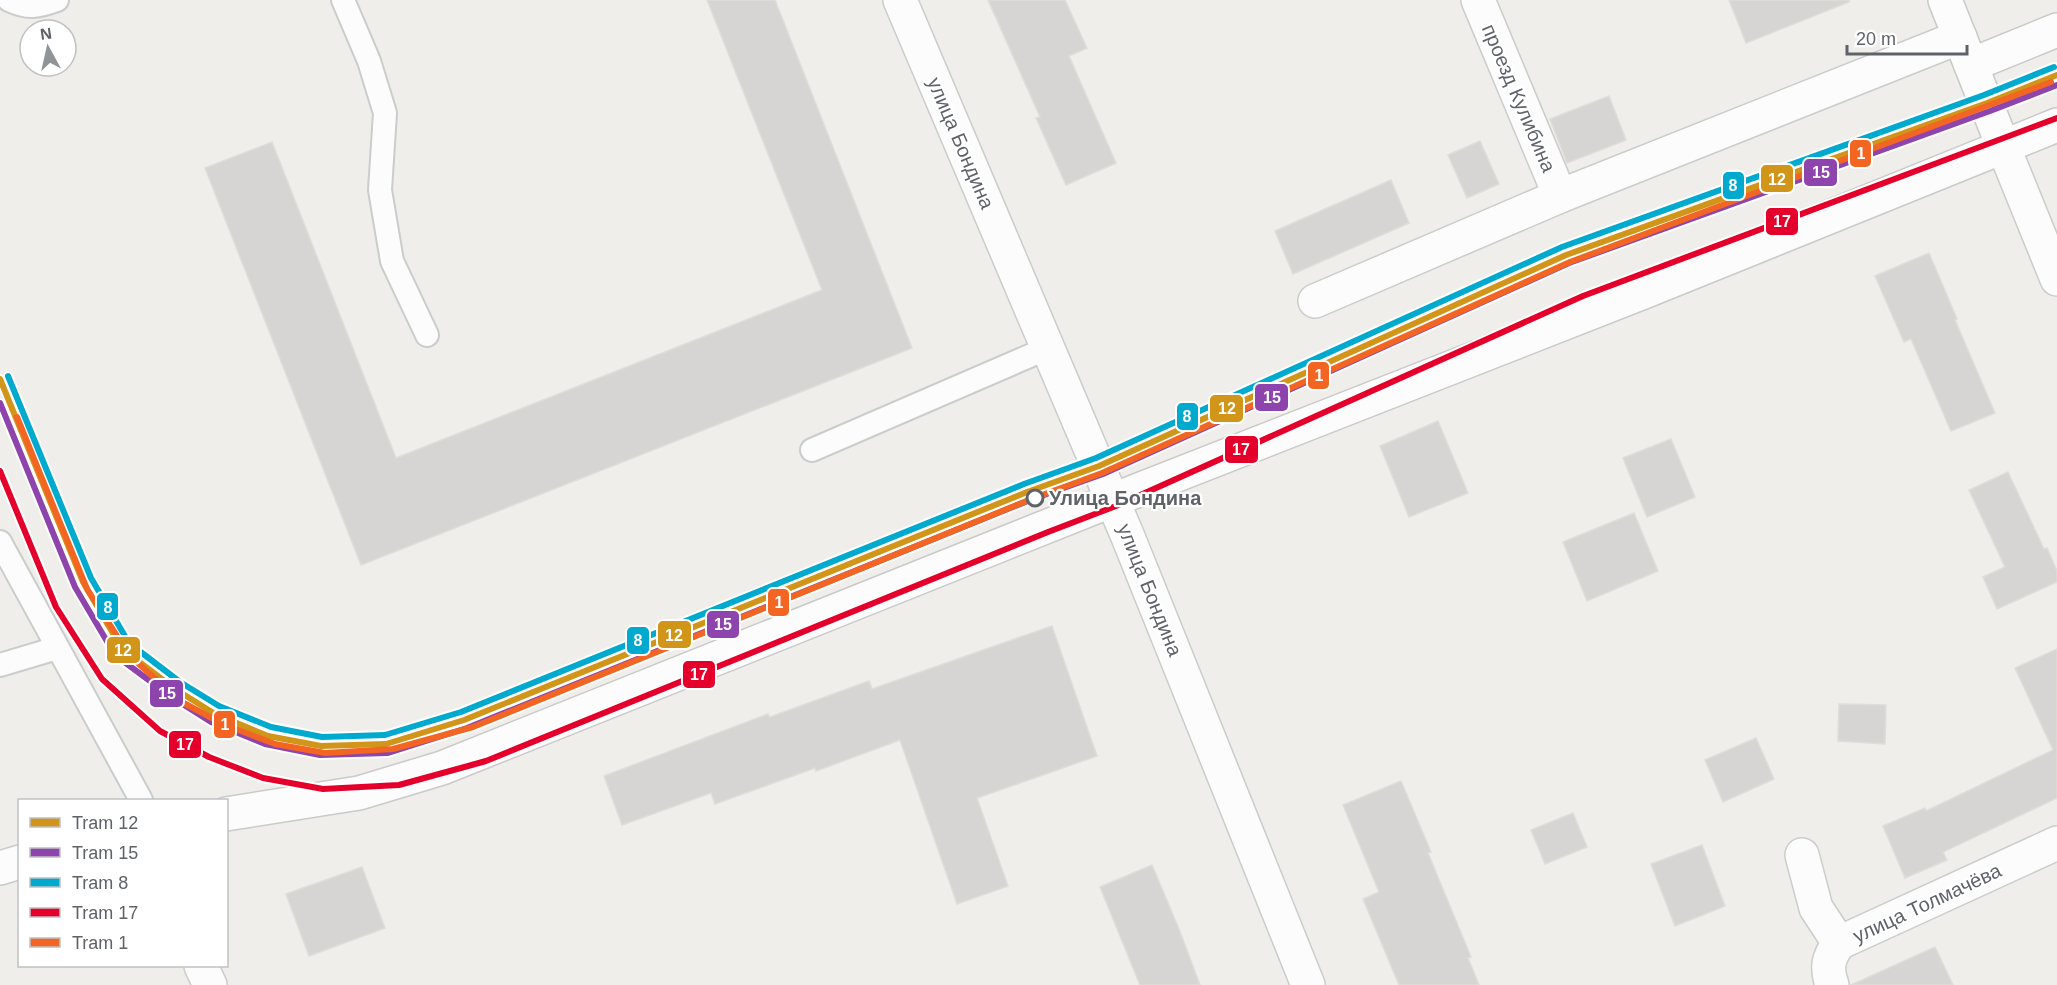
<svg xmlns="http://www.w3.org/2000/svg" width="2057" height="985" viewBox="0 0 2057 985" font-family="Helvetica,sans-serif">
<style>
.building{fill:#d6d5d3;stroke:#deddd9;stroke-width:1.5}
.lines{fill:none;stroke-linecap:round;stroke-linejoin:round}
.lane-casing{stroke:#cbcccc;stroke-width:26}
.street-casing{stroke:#cbcccc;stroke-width:36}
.secondary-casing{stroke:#cacacb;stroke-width:36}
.lane{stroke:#fdfcfc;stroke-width:22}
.street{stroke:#fdfcfc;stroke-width:33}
.secondary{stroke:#fdfcfc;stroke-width:33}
.tram-1-casing{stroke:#fff;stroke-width:10}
.tram-2-casing{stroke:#fff;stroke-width:10}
.tram-3-casing{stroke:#fff;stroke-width:10}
.tram-4-casing{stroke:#fff;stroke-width:10}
.tram-5-casing{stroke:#fff;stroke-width:10}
.tram-1{stroke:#d1951a;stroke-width:6}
.tram-2{stroke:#8e44ad;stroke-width:6}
.tram-3{stroke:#00a9ce;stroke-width:6}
.tram-4{stroke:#e4002b;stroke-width:6}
.tram-5{stroke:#f26522;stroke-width:6}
.stop-dot{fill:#fff;stroke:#5f6368;stroke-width:3}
.labels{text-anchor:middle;stroke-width:4.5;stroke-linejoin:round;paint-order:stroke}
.street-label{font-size:20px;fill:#5f6368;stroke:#fff}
.stop-label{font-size:20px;font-weight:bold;fill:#5f6368;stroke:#fff;text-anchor:start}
.line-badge{stroke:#fff;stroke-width:2}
.badge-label{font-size:16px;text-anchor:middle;font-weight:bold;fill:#fff}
</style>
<rect width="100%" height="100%" fill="#efeeea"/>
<g class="building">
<path d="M 707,0 L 775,0 L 912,348 L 361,565 L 205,168 L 272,142 L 396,458 L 822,290 Z"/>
<path d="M 988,0 L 1065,0 L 1087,48 L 1069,56 L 1116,163 L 1066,185 L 1036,118 L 1040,117 Z"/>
<path d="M 1729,0 L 1849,0 L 1849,2 L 1746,43 Z"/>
<path d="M 1609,96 L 1626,140 L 1567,163 L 1550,119 Z"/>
<path d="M 1480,141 L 1499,184 L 1467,198 L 1448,155 Z"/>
<path d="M 1391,180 L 1409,223 L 1293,274 L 1275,231 Z"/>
<path d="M 1929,253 L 1957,319 L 1955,320 L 1995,413 L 1951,431 L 1911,339 L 1904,342 L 1875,276 Z"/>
<path d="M 1438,421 L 1468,493 L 1409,517 L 1380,446 Z"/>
<path d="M 1671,439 L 1695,497 L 1647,517 L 1623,458 Z"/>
<path d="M 2008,472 L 2044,549 L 2047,548 L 2057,571 L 2057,582 L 1997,609 L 1983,577 L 2005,567 L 1969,490 Z"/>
<path d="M 1634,513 L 1658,571 L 1587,601 L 1563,542 Z"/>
<path d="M 1052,626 L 1097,756 L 977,798 L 1008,886 L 957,904 L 900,740 L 816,771 L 815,768 L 715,804 L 711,793 L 622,825 L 604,776 L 768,714 L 770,717 L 869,681 L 872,689 Z"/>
<path d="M 2057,649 L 2057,798 L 1943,852 L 1947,860 L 1905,878 L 1883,826 L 1925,808 L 1926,811 L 2053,750 L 2015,668 Z"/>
<path d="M 1839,704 L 1886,705 L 1885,744 L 1838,741 Z"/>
<path d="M 1756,738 L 1774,779 L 1723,802 L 1705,760 Z"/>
<path d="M 1401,781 L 1431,852 L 1428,853 L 1471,957 L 1468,958 L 1479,985 L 1399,985 L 1363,899 L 1379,892 L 1343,805 Z"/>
<path d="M 1573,813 L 1587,847 L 1545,864 L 1531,830 Z"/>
<path d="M 1702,845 L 1725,906 L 1675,926 L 1651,864 Z"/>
<path d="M 1152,865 L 1179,929 L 1200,985 L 1140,985 L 1100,887 Z"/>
<path d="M 362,867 L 385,928 L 309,956 L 286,894 Z"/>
<path d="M 1935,947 L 1953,985 L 1851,985 Z"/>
</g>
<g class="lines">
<defs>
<g id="lane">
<path d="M 9,0 C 28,9 38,7 57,0"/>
<path d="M 343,0 L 369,61 L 385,113 L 380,190 L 392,261 L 427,335"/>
<path d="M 812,450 L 1048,348"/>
<path d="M 0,542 L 141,800"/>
<path d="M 0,665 L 57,648"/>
</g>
<g id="street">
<path d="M 900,0 L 1128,537 L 1308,985"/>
<path d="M 1478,0 L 1560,196"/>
<path d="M 2003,146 L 2057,279"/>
<path d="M 1315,301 L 1560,196 L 1960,37"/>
<path d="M 1802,855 L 1816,908 L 1839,943"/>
<path d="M 201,966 L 210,985"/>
<path d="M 1832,985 C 1826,967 1828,958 1839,943 L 2057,843"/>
</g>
<g id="secondary">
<path d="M 1945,0 L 2003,146"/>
<path d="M 1971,65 L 2057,30"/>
<path d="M 226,814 L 359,793 L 442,768 L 1113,500 L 1644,292 L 2057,125"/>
<path d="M 0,868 L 20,862"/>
</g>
</defs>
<use href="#lane" class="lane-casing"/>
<use href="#street" class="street-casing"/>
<use href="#secondary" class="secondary-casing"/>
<use href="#lane" class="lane"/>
<use href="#street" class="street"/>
<use href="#secondary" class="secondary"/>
<defs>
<path id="tram-1" d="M 0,379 L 83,582 L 122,649 L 175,689 L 215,714 L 268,736 L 321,746 L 386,744 L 464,720 L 1027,492 L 1099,466 L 1566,255 L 1987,103 L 2057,75"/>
<path id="tram-2" d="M 0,403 L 75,587 L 115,655 L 170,696 L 211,722 L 265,744 L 320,755 L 388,753 L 467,728 L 1030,500 L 1103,474 L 1569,263 L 1990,111 L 2057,85"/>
<path id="tram-3" d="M 8,376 L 91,578 L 129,643 L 180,682 L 219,706 L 271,727 L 322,737 L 385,735 L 461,712 L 1024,484 L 1096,458 L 1562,247 L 1984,95 L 2054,67"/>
<path id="tram-4" d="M 0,471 L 56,607 L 102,679 L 160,731 L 209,757 L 263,778 L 323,789 L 399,785 L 486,761 L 1048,532 L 1116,506 L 1583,296 L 2057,118"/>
<path id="tram-5" d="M 17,417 L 87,589 L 130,656 L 180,701 L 223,724 L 275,744 L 325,753 L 393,749 L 473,727 L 1034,498 L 1102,473 L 1570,262 L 2051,82"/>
</defs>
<use href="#tram-1" class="tram-1-casing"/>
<use href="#tram-2" class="tram-2-casing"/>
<use href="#tram-3" class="tram-3-casing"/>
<use href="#tram-4" class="tram-4-casing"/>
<use href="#tram-5" class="tram-5-casing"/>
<use href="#tram-1" class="tram-1"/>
<use href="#tram-2" class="tram-2"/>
<use href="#tram-3" class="tram-3"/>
<use href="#tram-4" class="tram-4"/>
<use href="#tram-5" class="tram-5"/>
</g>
<circle class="stop-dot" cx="1035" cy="498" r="8"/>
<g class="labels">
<g class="street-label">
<text transform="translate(1519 98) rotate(67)" y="7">проезд Кулибина</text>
<text transform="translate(961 143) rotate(67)" y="7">улица Бондина</text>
<text transform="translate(1150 590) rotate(68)" y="7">улица Бондина</text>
<text transform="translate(1927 903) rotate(-25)" y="7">улица Толмачёва</text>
</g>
<g class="stop-label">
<text x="1049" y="505">Улица Бондина</text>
</g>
</g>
<g class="line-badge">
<rect x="1849" y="139" width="23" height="29" rx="6" fill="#f26522"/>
<rect x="1803" y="158" width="35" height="29" rx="6" fill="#8e44ad"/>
<rect x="1760" y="164" width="34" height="29" rx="6" fill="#d1951a"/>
<rect x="1722" y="171" width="23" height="29" rx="6" fill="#00a9ce"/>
<rect x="1765" y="207" width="34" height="29" rx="6" fill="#e4002b"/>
<rect x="1307" y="361" width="23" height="29" rx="6" fill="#f26522"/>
<rect x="1254" y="383" width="35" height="29" rx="6" fill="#8e44ad"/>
<rect x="1209" y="394" width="35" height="29" rx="6" fill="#d1951a"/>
<rect x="1176" y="402" width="23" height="29" rx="6" fill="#00a9ce"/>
<rect x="1224" y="435" width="35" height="29" rx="6" fill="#e4002b"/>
<rect x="767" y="588" width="23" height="29" rx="6" fill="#f26522"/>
<rect x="96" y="592" width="23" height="29" rx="6" fill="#00a9ce"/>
<rect x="706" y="610" width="34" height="29" rx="6" fill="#8e44ad"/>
<rect x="657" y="620" width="35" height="29" rx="6" fill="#d1951a"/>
<rect x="626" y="626" width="24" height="29" rx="6" fill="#00a9ce"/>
<rect x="106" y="636" width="35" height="28" rx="6" fill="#d1951a"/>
<rect x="682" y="660" width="34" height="29" rx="6" fill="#e4002b"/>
<rect x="149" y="679" width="35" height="29" rx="6" fill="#8e44ad"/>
<rect x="213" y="710" width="23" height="29" rx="6" fill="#f26522"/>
<rect x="168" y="730" width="34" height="29" rx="6" fill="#e4002b"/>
</g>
<g class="badge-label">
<text x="1861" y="159">1</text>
<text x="1821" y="178">15</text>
<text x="1777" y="185">12</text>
<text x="1733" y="191">8</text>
<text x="1782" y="227">17</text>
<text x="1319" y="381">1</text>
<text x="1272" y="403">15</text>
<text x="1227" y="414">12</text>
<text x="1187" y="422">8</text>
<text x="1241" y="455">17</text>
<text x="779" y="608">1</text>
<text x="108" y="613">8</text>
<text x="723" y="630">15</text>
<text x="674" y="641">12</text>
<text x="638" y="646">8</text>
<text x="123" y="656">12</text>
<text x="699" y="680">17</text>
<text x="167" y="699">15</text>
<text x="225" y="730">1</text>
<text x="185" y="750">17</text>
</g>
<rect x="18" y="799" width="210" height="168" fill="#ffffff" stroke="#bfc1c3" stroke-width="1.5"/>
<rect x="30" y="818" width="30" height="9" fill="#d1951a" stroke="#bfc1c3" stroke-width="1.5"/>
<text x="72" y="829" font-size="18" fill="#5f6368">Tram 12</text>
<rect x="30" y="848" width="30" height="9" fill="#8e44ad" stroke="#bfc1c3" stroke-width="1.5"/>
<text x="72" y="859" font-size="18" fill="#5f6368">Tram 15</text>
<rect x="30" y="878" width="30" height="9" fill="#00a9ce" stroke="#bfc1c3" stroke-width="1.5"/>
<text x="72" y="889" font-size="18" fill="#5f6368">Tram 8</text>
<rect x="30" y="908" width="30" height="9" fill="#e4002b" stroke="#bfc1c3" stroke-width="1.5"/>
<text x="72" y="919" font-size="18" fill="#5f6368">Tram 17</text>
<rect x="30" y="938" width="30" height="9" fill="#f26522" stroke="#bfc1c3" stroke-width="1.5"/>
<text x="72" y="949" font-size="18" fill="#5f6368">Tram 1</text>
<g transform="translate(48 48) rotate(352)"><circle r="28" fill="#ffffff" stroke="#bfc1c3" stroke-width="1.5"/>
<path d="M0-4.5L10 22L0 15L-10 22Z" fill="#919496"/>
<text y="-9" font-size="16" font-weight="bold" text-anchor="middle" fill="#5f6368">N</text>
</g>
<path d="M1847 45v9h120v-9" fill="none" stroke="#5f6368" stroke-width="3"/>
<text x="1856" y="45" font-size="18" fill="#5f6368" stroke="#ffffff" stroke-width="4.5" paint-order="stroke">20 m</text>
</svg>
